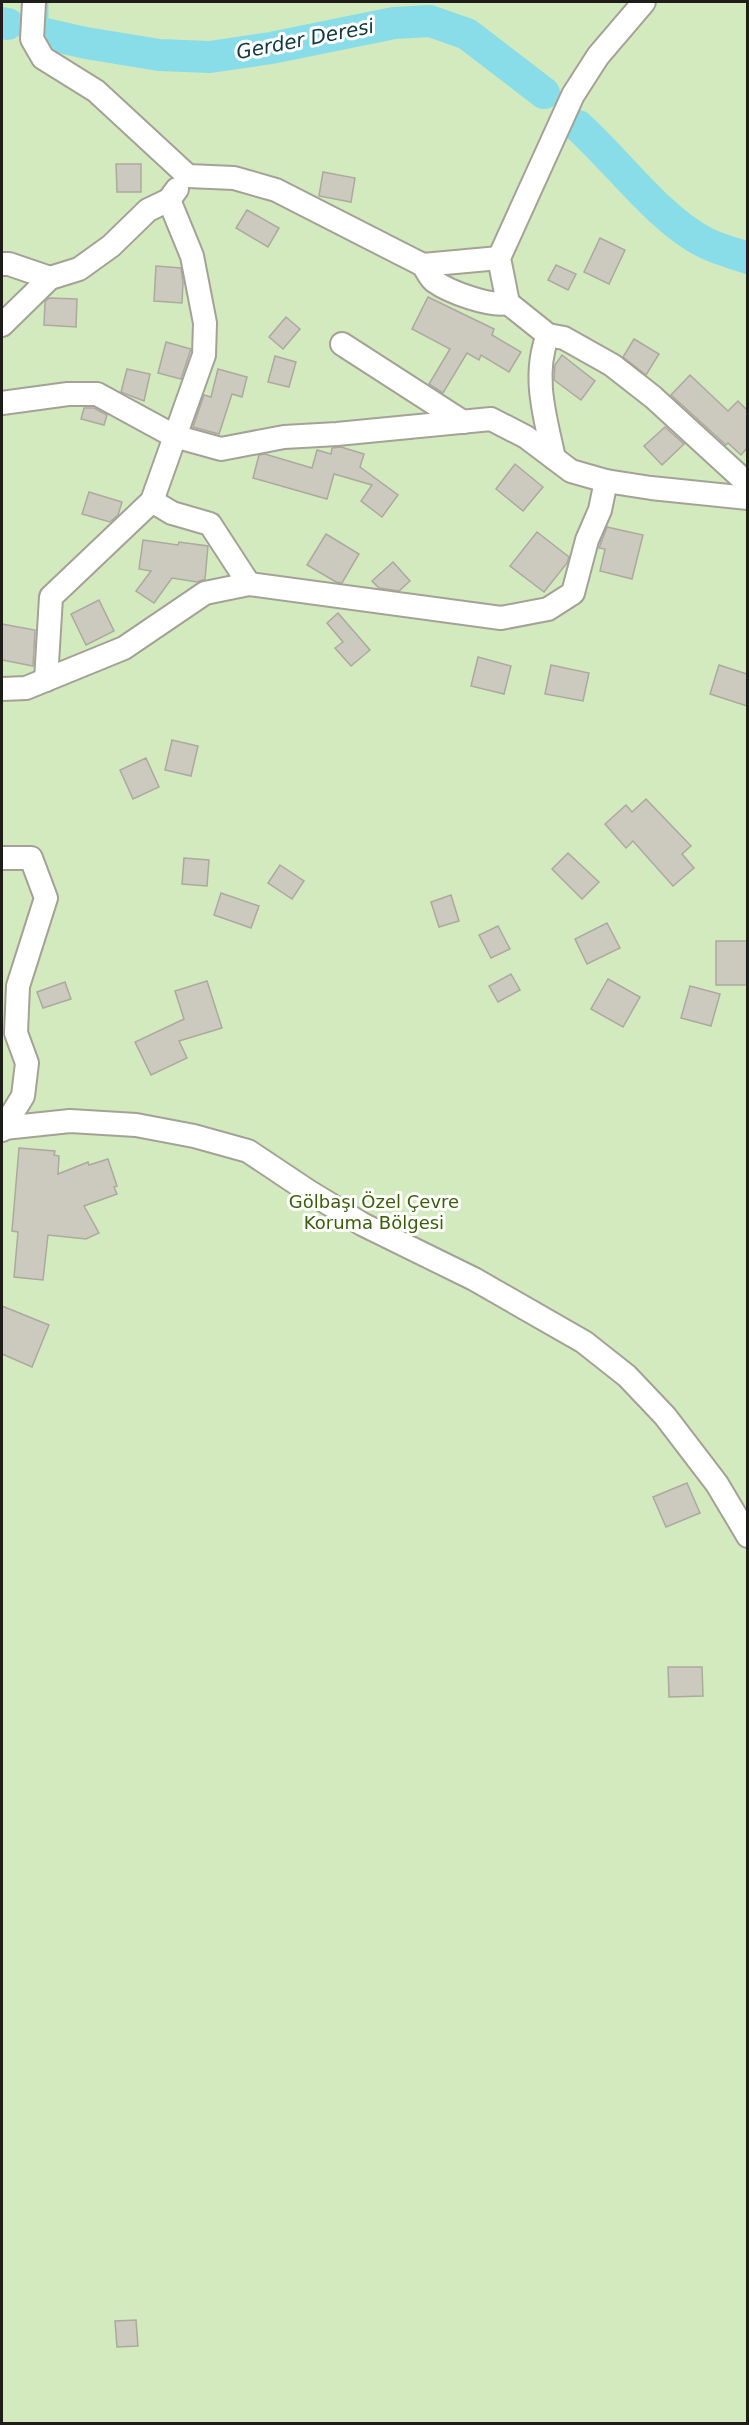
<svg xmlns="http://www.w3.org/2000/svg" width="749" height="2425" viewBox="0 0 749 2425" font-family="'DejaVu Sans',sans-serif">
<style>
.green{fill:#d3eabf}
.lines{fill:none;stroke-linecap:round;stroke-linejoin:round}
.stream{stroke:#89dde8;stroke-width:5}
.river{stroke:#89dde8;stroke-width:32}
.building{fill:#ccc9be;stroke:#aca99e;stroke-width:1.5}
.minor-casing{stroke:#a4a196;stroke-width:26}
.minor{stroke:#fff;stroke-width:22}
.labels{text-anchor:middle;stroke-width:6;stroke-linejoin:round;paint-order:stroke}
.park-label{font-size:18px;fill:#3a5d09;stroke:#fff}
.water-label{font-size:20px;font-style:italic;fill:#113a3f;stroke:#fff}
</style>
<rect width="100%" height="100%" fill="#f5f2e7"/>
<rect class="green" x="2" y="2" width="745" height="2421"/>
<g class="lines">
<path class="stream" d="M 46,34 L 46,2"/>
<g class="river">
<path d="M 2,23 L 8,24"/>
<path d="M 46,34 L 86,43 L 159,55 L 210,57 L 271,48 L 394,23 L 430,21 L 467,34 L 544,93"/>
<path d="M 578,126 C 616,160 660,220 704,242 C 717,249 733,253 748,258"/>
</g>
</g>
<g class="building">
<path d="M 116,164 L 141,164 L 141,192 L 117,192 Z"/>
<path d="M 323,172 L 355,178 L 351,202 L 319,196 Z"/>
<path d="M 247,210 L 279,228 L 268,247 L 236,228 Z"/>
<path d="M 600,238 L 625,250 L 609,284 L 584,272 Z"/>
<path d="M 556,265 L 576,274 L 568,290 L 548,280 Z"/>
<path d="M 156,266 L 181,268 L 183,282 L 182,303 L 154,301 Z"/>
<path d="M 428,297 L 494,329 L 492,335 L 521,352 L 509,372 L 481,355 L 479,360 L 467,353 L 443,393 L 429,384 L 450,349 L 412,329 Z"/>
<path d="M 49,298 L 77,299 L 76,327 L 44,325 L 45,302 Z"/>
<path d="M 286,317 L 300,329 L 283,349 L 269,337 Z"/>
<path d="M 634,339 L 659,354 L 646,375 L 623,357 Z"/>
<path d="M 166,342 L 191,349 L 181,379 L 158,373 Z"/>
<path d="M 562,355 L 595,381 L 581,400 L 554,380 L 555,365 Z"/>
<path d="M 275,356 L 296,362 L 289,387 L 268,382 Z"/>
<path d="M 127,369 L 150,374 L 144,401 L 121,392 Z"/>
<path d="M 218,369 L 247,377 L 242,397 L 232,394 L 219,434 L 193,427 L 204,395 L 211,397 Z"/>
<path d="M 690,375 L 728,411 L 738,401 L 747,410 L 747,448 L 741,455 L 728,443 L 726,445 L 671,395 Z"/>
<path d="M 84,408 L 94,408 L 107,415 L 104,425 L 81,419 Z"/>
<path d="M 665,427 L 684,444 L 662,465 L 644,446 Z"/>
<path d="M 341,447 L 364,454 L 360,467 L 398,495 L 382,517 L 361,501 L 372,485 L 334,474 L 327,499 L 253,478 L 259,455 L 265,454 L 312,468 L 317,450 L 331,454 L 332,448 Z"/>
<path d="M 515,464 L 543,487 L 523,511 L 496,489 Z"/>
<path d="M 89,492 L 122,502 L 118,515 L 110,522 L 82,514 Z"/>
<path d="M 607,527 L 643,535 L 632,579 L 600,571 L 605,549 L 599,548 Z"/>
<path d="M 537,532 L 569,557 L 567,563 L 544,592 L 510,566 Z"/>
<path d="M 326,534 L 359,554 L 342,583 L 336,582 L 307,565 Z"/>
<path d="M 143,540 L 178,545 L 179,542 L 208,546 L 205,579 L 197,582 L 172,578 L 154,603 L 136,591 L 151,571 L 139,569 Z"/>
<path d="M 393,562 L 410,581 L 399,591 L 379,588 L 372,581 Z"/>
<path d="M 99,600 L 114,631 L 86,645 L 71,614 Z"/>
<path d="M 338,613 L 370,650 L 351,666 L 335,648 L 343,642 L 327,623 Z"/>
<path d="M 2,624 L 35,630 L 33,666 L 2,660 Z"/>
<path d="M 478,657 L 511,666 L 504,694 L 471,686 Z"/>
<path d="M 551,665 L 589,673 L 583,701 L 545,694 Z"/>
<path d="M 719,665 L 747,674 L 747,706 L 710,694 Z"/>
<path d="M 172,740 L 198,746 L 191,776 L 165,770 Z"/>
<path d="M 146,758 L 159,787 L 133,799 L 120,770 Z"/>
<path d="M 646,799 L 691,846 L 682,854 L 694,868 L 673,886 L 633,841 L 626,848 L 605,824 L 626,805 L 632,812 Z"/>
<path d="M 568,853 L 599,882 L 582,899 L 552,869 Z"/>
<path d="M 184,858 L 209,860 L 207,886 L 182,884 Z"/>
<path d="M 280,865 L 304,881 L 292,899 L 268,883 Z"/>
<path d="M 221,893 L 259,906 L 251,928 L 214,915 Z"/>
<path d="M 451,895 L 459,921 L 439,927 L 431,902 Z"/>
<path d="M 607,923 L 620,948 L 587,964 L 575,939 Z"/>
<path d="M 498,926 L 510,949 L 491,958 L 479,935 Z"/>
<rect x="716" y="941" width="31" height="44"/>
<path d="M 511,974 L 520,990 L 498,1002 L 489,986 Z"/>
<path d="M 608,979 L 640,997 L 623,1027 L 591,1009 Z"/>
<path d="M 207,981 L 222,1028 L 179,1041 L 187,1058 L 151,1075 L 135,1042 L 184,1019 L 175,991 Z"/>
<path d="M 65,982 L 71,999 L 43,1008 L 37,992 Z"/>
<path d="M 690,986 L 720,994 L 711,1026 L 681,1018 Z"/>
<path d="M 19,1148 L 55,1151 L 54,1155 L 59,1156 L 58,1174 L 88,1162 L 89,1165 L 108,1159 L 117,1186 L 114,1187 L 117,1194 L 84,1206 L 99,1233 L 86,1239 L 48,1235 L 43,1280 L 14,1277 L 18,1232 L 12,1231 Z"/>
<path d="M 2,1306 L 49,1325 L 32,1367 L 2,1354 Z"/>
<path d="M 687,1483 L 700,1513 L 666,1527 L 653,1497 Z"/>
<path d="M 668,1667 L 702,1667 L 703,1696 L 669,1697 Z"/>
<path d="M 136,2320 L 138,2346 L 117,2347 L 115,2321 Z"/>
</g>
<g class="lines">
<defs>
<g id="minor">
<path d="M 34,2 L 32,39 L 43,58 L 96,91 L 188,176 L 234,178 L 276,190 L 423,265 C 426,269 429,277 434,281 C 449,292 490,307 508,303"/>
<path d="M 644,2 L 598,56 L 573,95 L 499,258 L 508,303 L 548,335 L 564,338 L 612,365 L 653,397 L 748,484"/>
<path d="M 2,264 L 9,264 L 50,278"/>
<path d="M 423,265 L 499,258"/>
<path d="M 2,325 L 50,278 L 79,269 L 111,246 L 148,210 L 169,200 L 177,189"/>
<path d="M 548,335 C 532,375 545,417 554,458"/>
<path d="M 342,344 L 463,422"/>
<path d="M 2,403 L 68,394 L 97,394 L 174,436 L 221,449 L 284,437 L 337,434 L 491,419 L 526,437 L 571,471 L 606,481 L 651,488 L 748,498"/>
<path d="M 152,501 L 172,513 L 210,524 L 249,584"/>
<path d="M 46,680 L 51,597 L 152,501 L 204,355 L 205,323 L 192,256 L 169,200"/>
<path d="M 2,689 L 26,688 L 124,648 L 205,593 L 249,584 L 501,618 L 548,609 L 573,593 L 587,540 L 600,510 L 606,481"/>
<path d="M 2,858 L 31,858 L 46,898 L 18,986 L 16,1033 L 27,1063 L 23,1096 L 2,1130"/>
<path d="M 4,1128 L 70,1121 L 136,1125 L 194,1136 L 248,1151 L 308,1191 L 362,1224 L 474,1279 L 584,1342 L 627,1376 L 665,1416 L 717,1484 L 748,1536"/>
</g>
</defs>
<use href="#minor" class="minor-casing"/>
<use href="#minor" class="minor"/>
</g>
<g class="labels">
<g class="park-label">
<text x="374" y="1208">Gölbaşı Özel Çevre<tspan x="374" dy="21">Koruma Bölgesi</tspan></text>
</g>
<g class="water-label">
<text transform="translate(305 39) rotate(-11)" y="7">Gerder Deresi</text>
</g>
</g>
<rect width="749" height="2425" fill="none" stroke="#1e1d19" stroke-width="6"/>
</svg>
